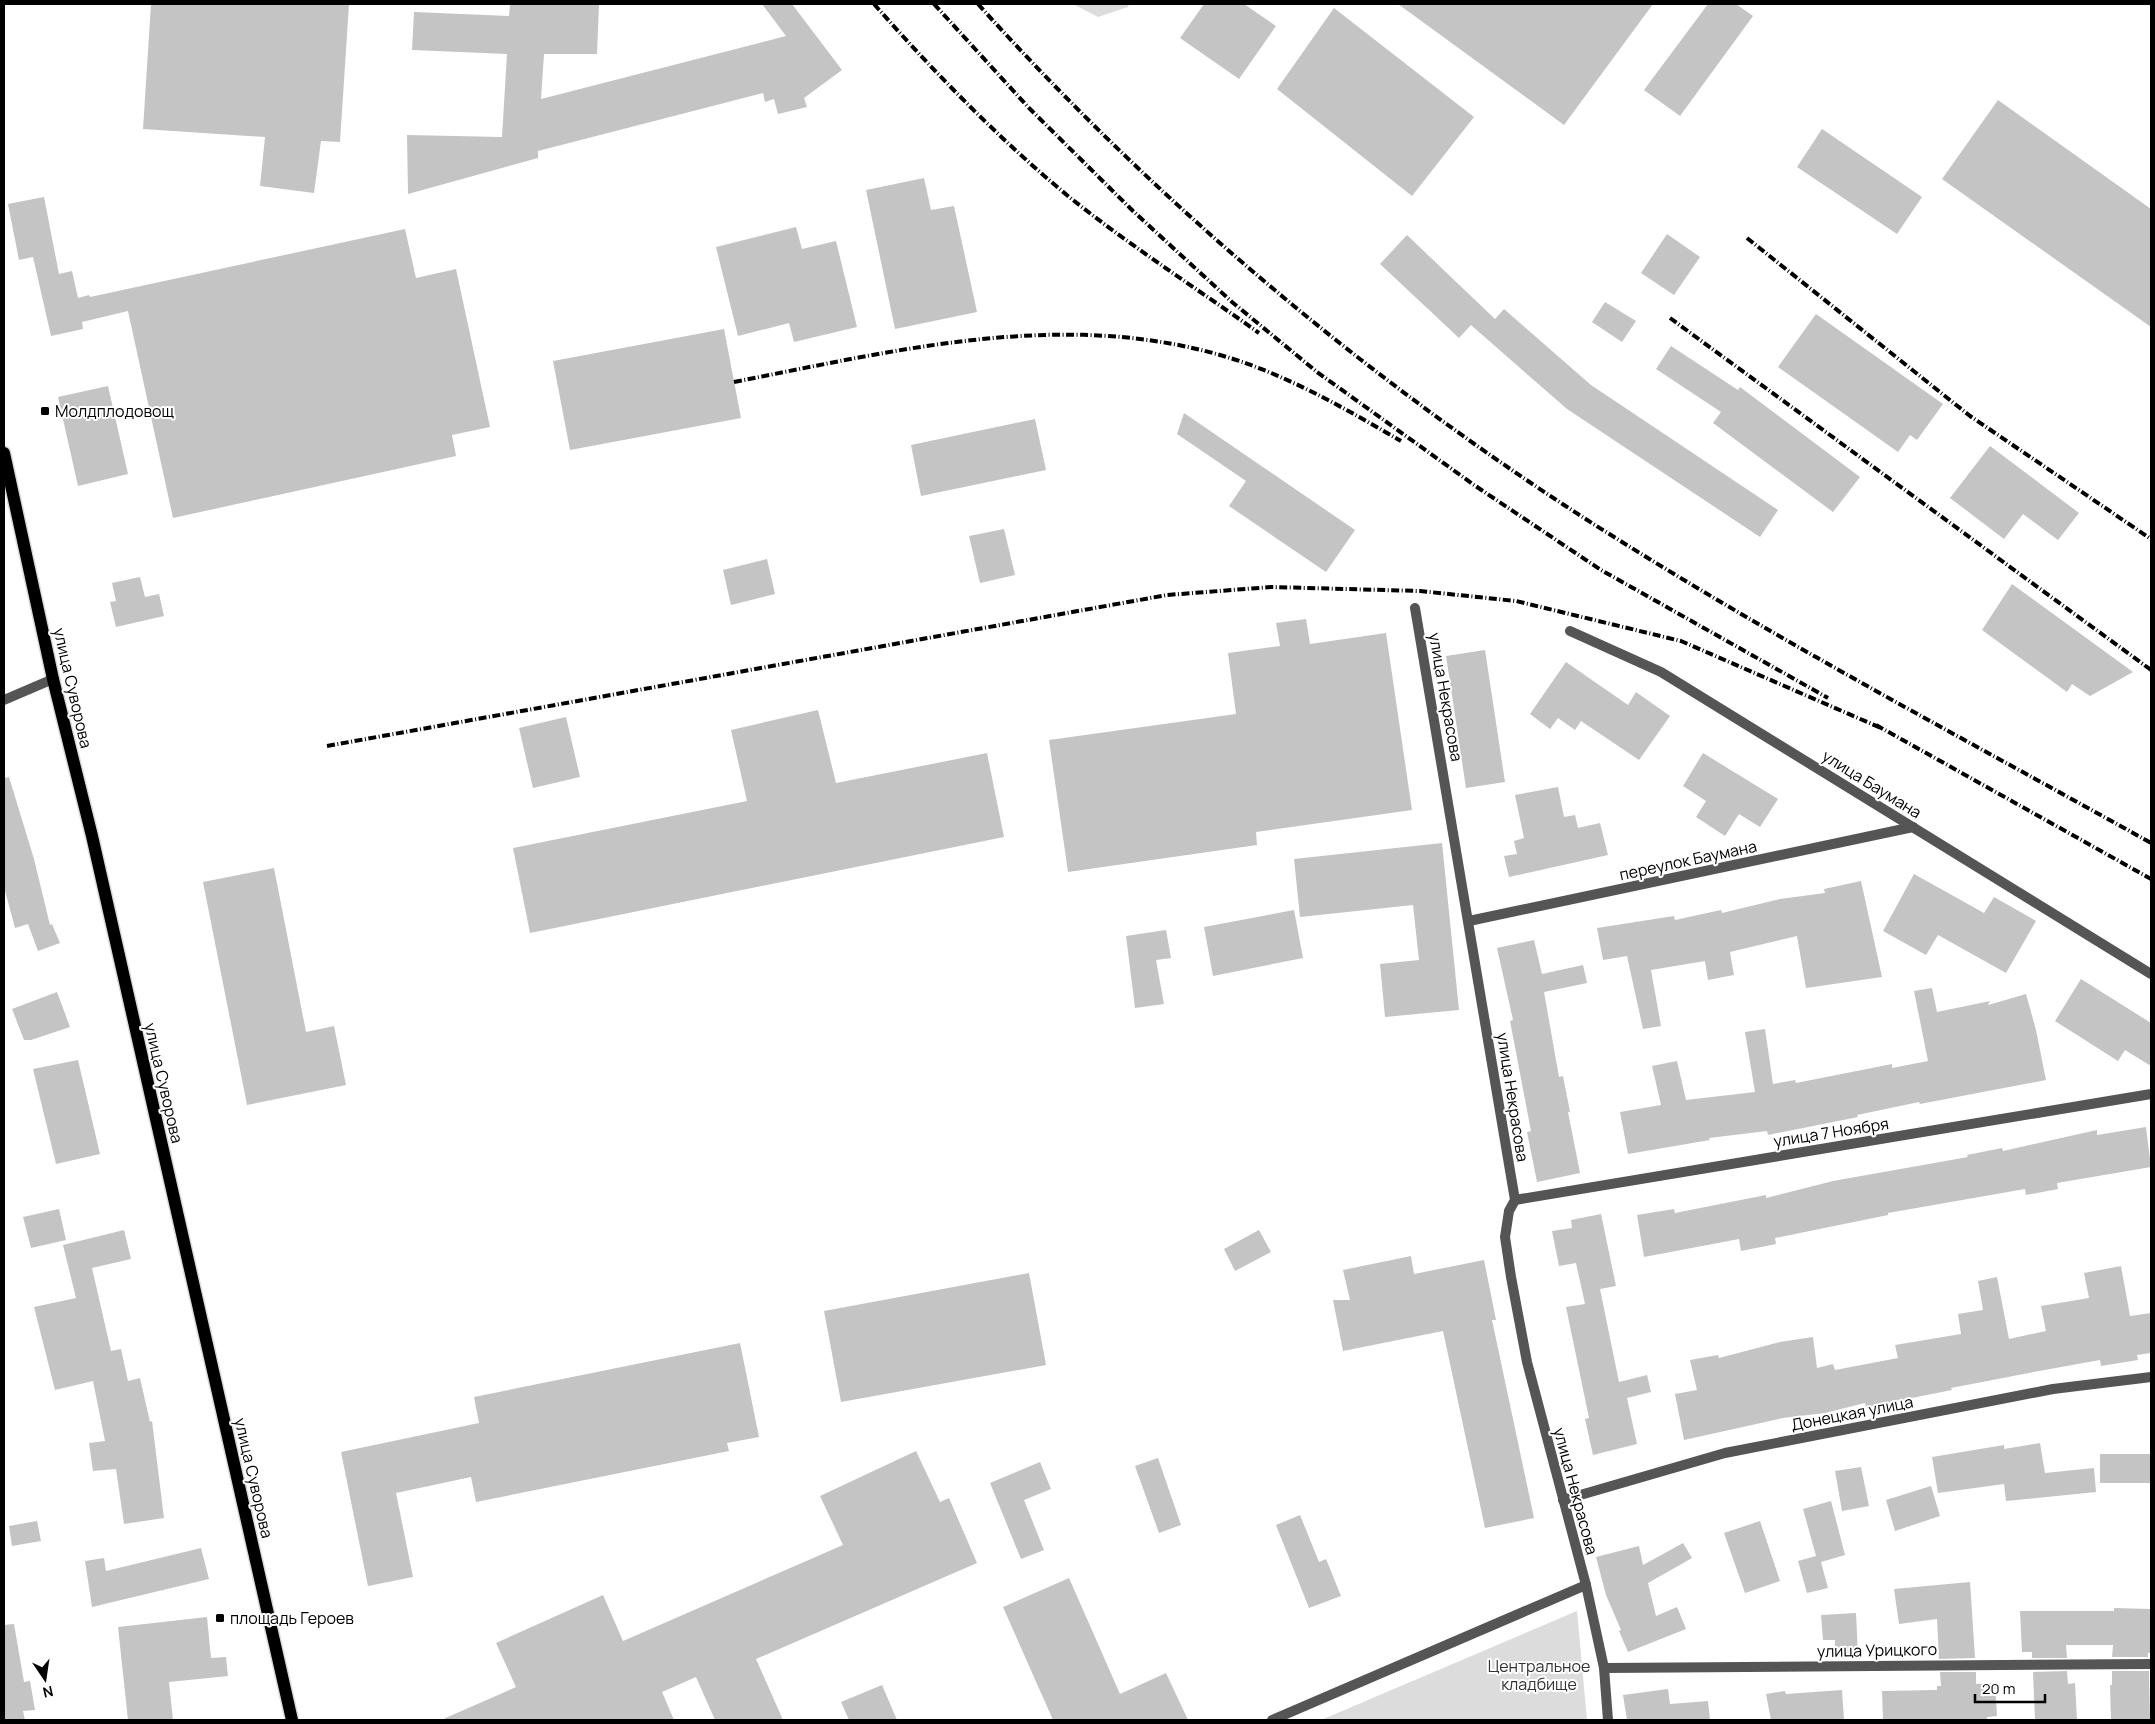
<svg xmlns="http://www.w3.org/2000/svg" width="2155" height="1724" viewBox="0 0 2155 1724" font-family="Manrope,sans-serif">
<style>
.green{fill:#dcdcdc}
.building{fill:#c4c4c4}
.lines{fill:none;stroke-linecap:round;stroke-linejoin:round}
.primary-casing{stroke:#dbdbdb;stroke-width:15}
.street{stroke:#555;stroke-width:10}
.primary{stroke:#000;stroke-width:12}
.rail{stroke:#000;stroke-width:4;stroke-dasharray:8 2.5 1 2.5;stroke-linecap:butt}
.poi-dot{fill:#000;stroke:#fff;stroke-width:2}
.labels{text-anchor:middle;stroke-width:4;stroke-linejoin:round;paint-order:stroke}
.poi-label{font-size:16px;fill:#000;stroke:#fff;text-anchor:start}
.street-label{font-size:16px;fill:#000;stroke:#fff}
.park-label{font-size:16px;fill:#333;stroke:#fff}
</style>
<rect width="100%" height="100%" fill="#fff"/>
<g class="green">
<path d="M 1073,4 L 1129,4 L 1128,7 L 1098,17 Z"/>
<path d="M 1577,1611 L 1587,1720 L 1321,1720 Z"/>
</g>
<g class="building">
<path d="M 151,4 L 349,4 L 340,142 L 321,141 L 314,193 L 260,186 L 265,137 L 143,129 Z"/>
<path d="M 510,4 L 599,4 L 597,54 L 544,54 L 541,99 L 786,36 L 762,4 L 792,4 L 842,70 L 804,98 L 807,107 L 778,114 L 774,99 L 765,102 L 763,93 L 538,151 L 538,158 L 408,194 L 407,135 L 502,137 L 507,54 L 412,50 L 414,12 L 509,16 Z"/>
<path d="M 1204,4 L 1244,4 L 1276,26 L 1239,79 L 1180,38 Z"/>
<path d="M 1398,4 L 1653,4 L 1564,125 Z"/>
<path d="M 1708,4 L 1736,4 L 1753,16 L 1680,116 L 1644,90 Z"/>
<path d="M 1334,8 L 1474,117 L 1412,196 L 1277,89 Z"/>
<path d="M 1998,100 L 2151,209 L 2151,327 L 1942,179 Z"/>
<path d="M 1822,129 L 1922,197 L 1897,234 L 1797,167 Z"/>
<path d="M 924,178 L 931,210 L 954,206 L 977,312 L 895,329 L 866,190 Z"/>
<path d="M 44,197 L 59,274 L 72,271 L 78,298 L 89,295 L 90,297 L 405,229 L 416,278 L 456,269 L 490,427 L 452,435 L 456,456 L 173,518 L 128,311 L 82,322 L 83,329 L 51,336 L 33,257 L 19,260 L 8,204 Z"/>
<path d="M 796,227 L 802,249 L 836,241 L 857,327 L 794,342 L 789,323 L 738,336 L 716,247 Z"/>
<path d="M 1667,234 L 1700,257 L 1674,295 L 1641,273 Z"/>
<path d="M 1407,235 L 1495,319 L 1504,309 L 1591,385 L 1778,510 L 1760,537 L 1567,409 L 1471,325 L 1459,338 L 1380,264 Z"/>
<path d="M 1605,302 L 1636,321 L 1622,342 L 1592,322 Z"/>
<path d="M 1816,314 L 1943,404 L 1917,440 L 1910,435 L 1898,452 L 1778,367 Z"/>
<path d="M 724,329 L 741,418 L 570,450 L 553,361 Z"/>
<path d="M 1671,346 L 1738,390 L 1740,387 L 1860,477 L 1833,512 L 1713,423 L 1721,412 L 1656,369 Z"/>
<path d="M 108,386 L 128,474 L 78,486 L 58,397 Z"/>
<path d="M 1184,413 L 1355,530 L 1326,572 L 1229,506 L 1246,481 L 1177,434 Z"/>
<path d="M 1035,419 L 1046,470 L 921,496 L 911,445 Z"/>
<path d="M 1990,446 L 2079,513 L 2058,540 L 2023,514 L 2004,539 L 1950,498 Z"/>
<path d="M 1004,529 L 1015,575 L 980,583 L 969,536 Z"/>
<path d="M 767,559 L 775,594 L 731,605 L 723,570 Z"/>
<path d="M 140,577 L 145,597 L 159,594 L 164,616 L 116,627 L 110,602 L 116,601 L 112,583 Z"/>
<path d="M 2012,584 L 2133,672 L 2090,696 L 2072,684 L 2067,692 L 1982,630 Z"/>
<path d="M 1306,619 L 1310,644 L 1386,633 L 1412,810 L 1256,832 L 1257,845 L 1068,872 L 1049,740 L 1236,714 L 1228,653 L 1280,646 L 1276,623 Z"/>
<path d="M 1485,650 L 1505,782 L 1466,788 L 1446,656 Z"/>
<path d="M 1566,662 L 1628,705 L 1636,692 L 1670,716 L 1639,760 L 1581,721 L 1575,730 L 1558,718 L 1550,729 L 1530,714 Z"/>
<path d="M 818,710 L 836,783 L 987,753 L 1004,837 L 530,933 L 513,848 L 747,801 L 731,730 Z"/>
<path d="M 566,717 L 580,777 L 533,788 L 519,728 Z"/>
<path d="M 1703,753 L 1778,799 L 1760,827 L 1739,814 L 1725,836 L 1696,817 L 1706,801 L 1683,786 Z"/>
<path d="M 9,777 L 34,859 L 50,925 L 52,924 L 60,943 L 38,951 L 28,924 L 15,928 L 4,887 L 4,778 Z"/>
<path d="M 1558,787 L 1564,817 L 1575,815 L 1578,828 L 1600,823 L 1608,855 L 1509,877 L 1504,856 L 1517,854 L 1514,841 L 1524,838 L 1515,795 Z"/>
<path d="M 1442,843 L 1459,1010 L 1385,1017 L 1380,964 L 1419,960 L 1413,905 L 1300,917 L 1294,859 Z"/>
<path d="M 274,868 L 306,1032 L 334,1026 L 346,1085 L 247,1105 L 203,882 Z"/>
<path d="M 1914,874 L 1984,913 L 1994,897 L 2036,921 L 2006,973 L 1938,935 L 1926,955 L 1883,931 Z"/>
<path d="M 1861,881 L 1882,977 L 1806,988 L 1797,936 L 1730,952 L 1734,975 L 1708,980 L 1705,961 L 1651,970 L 1661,1026 L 1643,1029 L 1627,956 L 1603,960 L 1597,928 L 1674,916 L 1675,920 L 1721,910 L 1722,913 L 1780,899 L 1825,893 L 1824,889 Z"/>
<path d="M 1294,910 L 1303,958 L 1213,976 L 1204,927 Z"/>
<path d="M 1166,930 L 1171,958 L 1156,960 L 1164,1004 L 1135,1008 L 1126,936 Z"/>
<path d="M 1534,940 L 1542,974 L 1583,965 L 1587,983 L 1544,992 L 1559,1077 L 1563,1076 L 1570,1112 L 1568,1112 L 1580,1173 L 1537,1182 L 1527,1132 L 1531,1131 L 1510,1021 L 1513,1020 L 1497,948 Z"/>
<path d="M 2081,979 L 2151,1023 L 2151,1066 L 2125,1050 L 2118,1061 L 2055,1021 Z"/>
<path d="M 1932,988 L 1937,1012 L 1990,1001 L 1988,1005 L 2026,994 L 2036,1030 L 2046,1080 L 1920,1104 L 1919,1102 L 1857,1115 L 1858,1117 L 1768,1135 L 1767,1131 L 1709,1138 L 1710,1140 L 1628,1154 L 1620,1112 L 1661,1105 L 1652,1066 L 1677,1061 L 1686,1100 L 1755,1092 L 1745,1032 L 1765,1029 L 1773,1084 L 1795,1080 L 1796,1083 L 1892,1064 L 1892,1068 L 1928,1061 L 1914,991 Z"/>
<path d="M 57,992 L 70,1027 L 31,1040 L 24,1040 L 12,1009 Z"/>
<path d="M 78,1060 L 100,1154 L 56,1164 L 33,1069 Z"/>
<path d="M 2146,1127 L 2151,1167 L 2057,1183 L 2058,1189 L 2026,1195 L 2025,1189 L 1888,1213 L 1888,1215 L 1775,1238 L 1776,1244 L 1741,1251 L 1739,1239 L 1644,1257 L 1637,1215 L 1674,1209 L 1675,1213 L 1766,1195 L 1766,1198 L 1833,1181 L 1968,1157 L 1967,1155 L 2002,1148 L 2003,1151 L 2097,1130 L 2097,1135 Z"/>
<path d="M 59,1209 L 66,1240 L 31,1248 L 23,1217 Z"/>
<path d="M 1601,1214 L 1616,1286 L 1600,1289 L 1619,1382 L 1647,1375 L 1651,1392 L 1627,1398 L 1637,1444 L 1593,1455 L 1585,1419 L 1589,1418 L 1566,1307 L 1585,1304 L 1576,1263 L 1559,1266 L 1552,1231 L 1572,1228 L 1571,1220 Z"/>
<path d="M 124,1230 L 131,1259 L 92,1268 L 111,1351 L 121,1349 L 128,1381 L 140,1378 L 150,1422 L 152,1421 L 164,1518 L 124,1524 L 116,1469 L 93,1471 L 89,1443 L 105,1441 L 93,1381 L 55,1390 L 34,1307 L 76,1298 L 63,1245 Z"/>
<path d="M 1259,1230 L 1271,1252 L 1235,1271 L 1224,1249 Z"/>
<path d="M 1411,1256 L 1414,1274 L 1484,1260 L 1496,1320 L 1492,1320 L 1534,1518 L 1485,1528 L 1443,1331 L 1343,1351 L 1333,1300 L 1350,1300 L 1343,1270 Z"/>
<path d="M 2121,1266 L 2130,1316 L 2151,1313 L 2151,1353 L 2137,1355 L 2138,1360 L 2101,1366 L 2100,1360 L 2039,1371 L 1951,1388 L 1952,1390 L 1866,1407 L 1865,1403 L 1825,1413 L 1783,1418 L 1684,1440 L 1675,1394 L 1697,1390 L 1690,1360 L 1718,1355 L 1719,1358 L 1780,1342 L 1813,1337 L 1817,1368 L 1833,1364 L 1835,1370 L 1898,1358 L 1895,1345 L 1961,1334 L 1958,1314 L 1983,1310 L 1978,1281 L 1997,1277 L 2009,1339 L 2046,1331 L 2041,1306 L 2089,1298 L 2084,1273 Z"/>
<path d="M 1029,1273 L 1046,1365 L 841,1402 L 824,1311 Z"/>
<path d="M 740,1343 L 759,1437 L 727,1443 L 729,1451 L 476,1502 L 471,1477 L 396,1493 L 413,1577 L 368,1586 L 341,1452 L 479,1423 L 474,1397 Z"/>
<path d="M 2040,1443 L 2045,1473 L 2094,1468 L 2096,1492 L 2006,1501 L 2004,1484 L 1938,1493 L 1932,1457 L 2004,1445 L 2004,1449 Z"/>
<path d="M 916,1451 L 940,1502 L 949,1498 L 977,1563 L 756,1659 L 783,1720 L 715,1720 L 696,1677 L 662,1692 L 674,1720 L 441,1720 L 516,1687 L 496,1643 L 603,1595 L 623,1641 L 843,1545 L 820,1496 Z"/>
<rect x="2100" y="1454" width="51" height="29"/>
<path d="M 1158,1458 L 1181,1525 L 1159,1533 L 1135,1466 Z"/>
<path d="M 1040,1462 L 1051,1489 L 1024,1500 L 1044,1550 L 1021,1559 L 990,1483 Z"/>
<path d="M 1861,1467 L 1869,1506 L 1842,1511 L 1835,1471 Z"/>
<path d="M 1931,1486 L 1940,1516 L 1895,1531 L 1886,1500 Z"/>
<path d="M 1831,1501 L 1845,1555 L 1821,1562 L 1828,1588 L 1807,1593 L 1798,1561 L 1816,1556 L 1803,1509 Z"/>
<path d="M 1300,1515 L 1319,1562 L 1326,1559 L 1341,1596 L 1309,1608 L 1276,1525 Z"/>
<path d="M 37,1521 L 41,1541 L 12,1546 L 9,1526 Z"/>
<path d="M 1760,1521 L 1780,1581 L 1745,1593 L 1724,1533 Z"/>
<path d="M 1683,1543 L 1692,1558 L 1648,1583 L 1656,1616 L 1677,1607 L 1686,1629 L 1628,1652 L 1619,1631 L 1621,1630 L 1606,1595 L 1596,1557 L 1639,1546 L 1643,1565 Z"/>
<path d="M 201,1548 L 209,1579 L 92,1607 L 85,1561 L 104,1558 L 106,1571 Z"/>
<path d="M 1069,1578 L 1120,1694 L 1166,1673 L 1188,1720 L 1053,1720 L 1003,1607 Z"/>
<path d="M 1970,1582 L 1975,1658 L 1939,1659 L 1937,1619 L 1899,1624 L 1894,1589 Z"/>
<path d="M 2114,1608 L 2151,1609 L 2151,1653 L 2148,1653 L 2148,1657 L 2112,1657 L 2113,1645 L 2066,1645 L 2067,1658 L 2032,1658 L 2032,1652 L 2022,1652 L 2020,1611 L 2114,1611 Z"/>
<path d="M 1856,1613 L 1858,1655 L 1835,1657 L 1835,1640 L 1823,1640 L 1821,1615 Z"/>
<path d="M 207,1617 L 211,1658 L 226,1657 L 228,1676 L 169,1682 L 173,1720 L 128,1720 L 118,1627 Z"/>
<path d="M 14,1624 L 24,1682 L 30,1681 L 35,1710 L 23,1711 L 25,1720 L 4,1720 L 4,1625 Z"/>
<path d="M 2067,1671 L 2068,1684 L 2075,1683 L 2077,1720 L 2035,1720 L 2033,1672 Z"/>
<path d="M 2112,1671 L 2149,1671 L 2150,1720 L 2111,1720 L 2110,1685 L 2112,1685 Z"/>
<path d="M 1940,1672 L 1976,1672 L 1976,1684 L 1995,1683 L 1997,1716 L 1987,1717 L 1987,1720 L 1883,1720 L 1882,1691 L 1937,1690 L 1937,1686 L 1941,1686 Z"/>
<path d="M 882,1685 L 897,1720 L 849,1720 L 841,1702 Z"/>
<path d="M 1668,1689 L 1670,1704 L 1708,1701 L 1710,1720 L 1627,1720 L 1623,1695 Z"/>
<path d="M 1842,1690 L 1844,1720 L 1771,1720 L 1766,1694 L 1785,1691 L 1786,1694 Z"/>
</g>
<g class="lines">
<defs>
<path id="primary" d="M 4,453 L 53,679 L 92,836 L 292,1720"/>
</defs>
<use href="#primary" class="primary-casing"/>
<g class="street">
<path d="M 1415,608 L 1515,1200 L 1509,1211 L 1505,1237 L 1511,1277 L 1527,1362 L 1586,1585 L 1604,1668 L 1608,1720"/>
<path d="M 1570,631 L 1661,672 L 2151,974"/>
<path d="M 4,700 L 53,679"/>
<path d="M 1469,921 L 1913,827"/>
<path d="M 1515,1200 L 2151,1094"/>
<path d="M 1563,1500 L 1725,1453 L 2053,1389 L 2151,1377"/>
<path d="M 1604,1668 L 2151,1664"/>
<path d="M 1272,1720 L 1586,1585"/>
</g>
<use href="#primary" class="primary"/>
<g class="rail">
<path d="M 874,4 C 934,72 998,138 1068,196 C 1129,245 1196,288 1259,333"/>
<path d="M 934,4 L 1029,108 L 1133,211 L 1232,302 L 1317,372 L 1474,485 L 1601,570 L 1828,698"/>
<path d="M 978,4 C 1150,195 1349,364 1564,505 C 1753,628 1954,733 2151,843"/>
<path d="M 1747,238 L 1970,416 L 2151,539"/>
<path d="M 1670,318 L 2151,670"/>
<path d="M 734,382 C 894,351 1059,309 1220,355 C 1284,373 1344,408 1401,441"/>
<path d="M 1876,725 L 2151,879"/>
<path d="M 327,746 L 1167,595 L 1271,587 L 1420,591 L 1516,601 L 1681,641 L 1881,728"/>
</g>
</g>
<g class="poi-dot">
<rect x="40" y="406" width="10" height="10" rx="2.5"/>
<rect x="215" y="1613" width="10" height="10" rx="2.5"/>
</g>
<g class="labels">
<g class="poi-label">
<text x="55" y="417">Молдплодовощ</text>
<text x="230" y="1624">площадь Героев</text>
</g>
<g class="street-label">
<text transform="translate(73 688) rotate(77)" y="6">улица Суворова</text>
<text transform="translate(1446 697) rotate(80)" y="6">улица Некрасова</text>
<text transform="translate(1872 784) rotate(32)" y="6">улица Баумана</text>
<text transform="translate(1688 860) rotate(-12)" y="6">переулок Баумана</text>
<text transform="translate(164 1083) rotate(77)" y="6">улица Суворова</text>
<text transform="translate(1513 1097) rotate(81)" y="6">улица Некрасова</text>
<text transform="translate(1831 1132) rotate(-9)" y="6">улица 7 Ноября</text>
<text transform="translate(1852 1413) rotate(-11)" y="6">Донецкая улица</text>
<text transform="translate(254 1478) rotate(77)" y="6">улица Суворова</text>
<text transform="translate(1576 1491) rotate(75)" y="6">улица Некрасова</text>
<text transform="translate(1877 1650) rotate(-1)" y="6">улица Урицкого</text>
</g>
<g class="park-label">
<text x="1539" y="1672">Центральное<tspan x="1539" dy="18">кладбище</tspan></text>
</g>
</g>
<rect width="2155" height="1724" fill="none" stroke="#000000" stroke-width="10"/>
<g transform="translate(45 1679) rotate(167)" stroke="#ffffff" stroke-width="4" paint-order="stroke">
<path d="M0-4L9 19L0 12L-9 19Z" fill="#000000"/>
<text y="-8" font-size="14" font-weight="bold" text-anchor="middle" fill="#000000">N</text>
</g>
<path d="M1975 1694v8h70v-8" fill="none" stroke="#000000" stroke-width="2.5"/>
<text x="1982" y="1694" font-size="15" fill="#000000" stroke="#ffffff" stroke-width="4" paint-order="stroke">20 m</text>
</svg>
